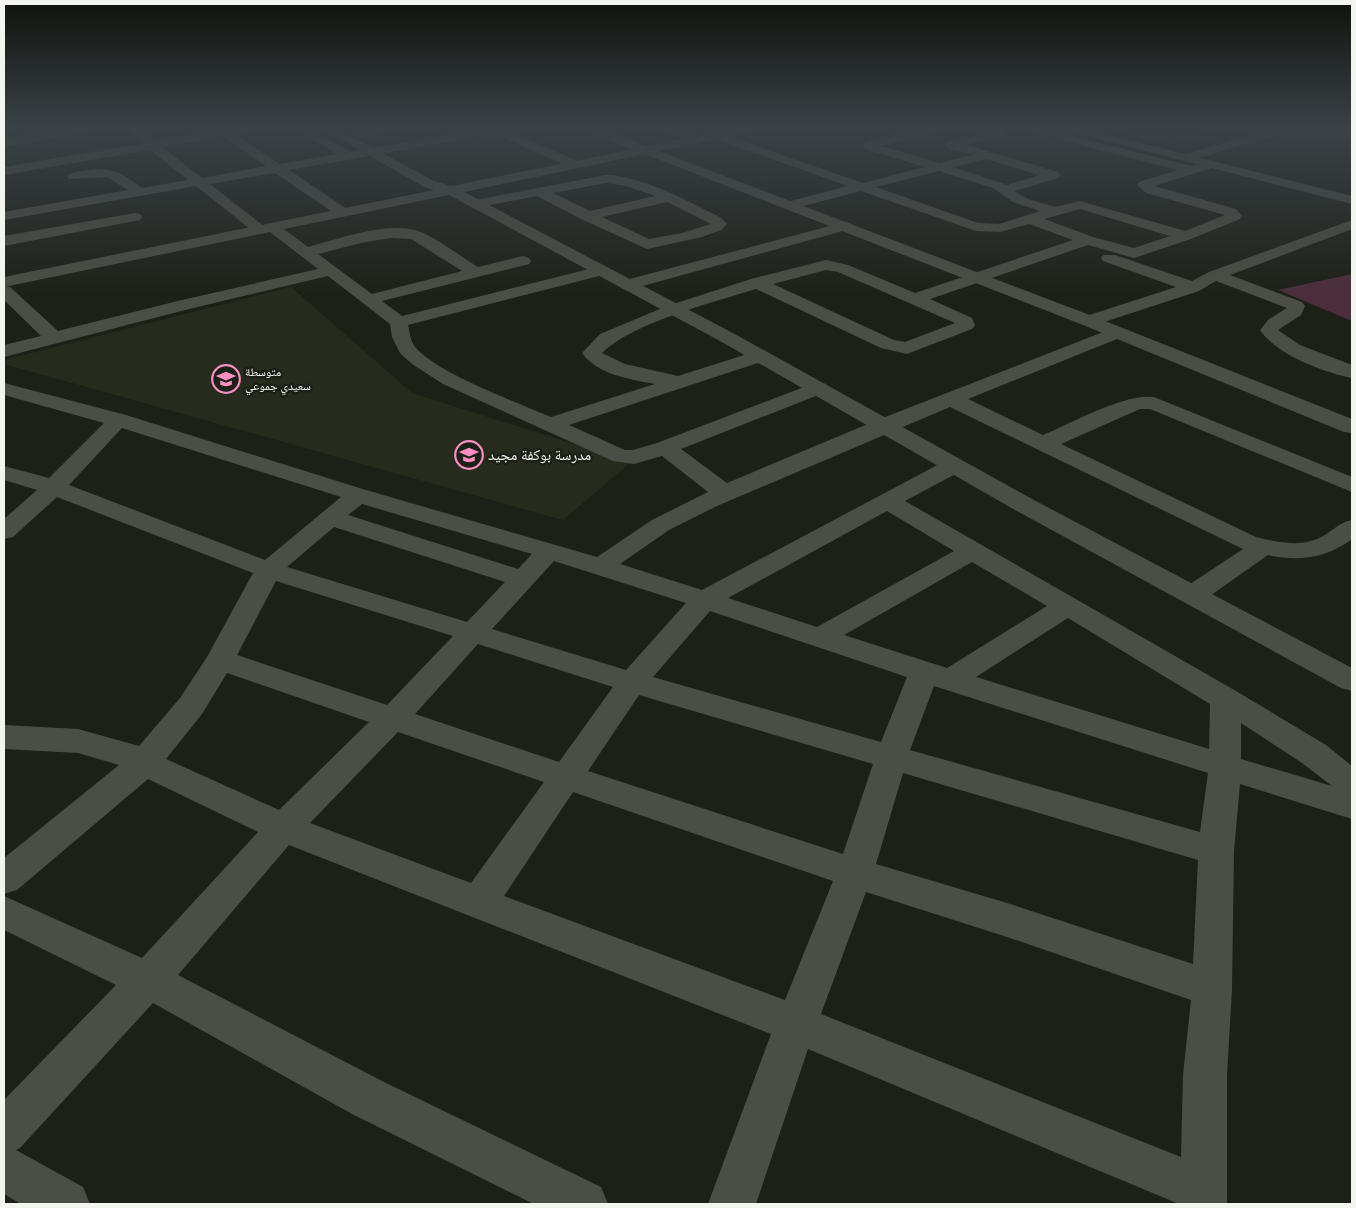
<svg xmlns="http://www.w3.org/2000/svg" width="1356" height="1208" viewBox="0 0 1356 1208" font-family="Roboto,'Noto Naskh Arabic',sans-serif">
<style>
.built{fill:#272b1d}
.green{fill:#4c2d3c}
.lines{fill:none;stroke-linecap:round;stroke-linejoin:round}
.minor{fill:#4b4e44;fill-rule:evenodd}
.tertiary{fill:#4b4e44;fill-rule:evenodd}
.secondary{fill:#4b4e44;fill-rule:evenodd}
.labels{text-anchor:middle;stroke-width:5;stroke-linejoin:round;paint-order:stroke}
.far-poi-label{font-size:12px;fill:#f3f5ef;stroke:#1d2017;text-anchor:start}
.poi-label{font-size:15px;fill:#f3f5ef;stroke:#1d2017;text-anchor:start}
</style>
<rect width="100%" height="100%" fill="#1d2017"/>
<g class="built">
<path d="M 1101,128 L 1226,128 L 1169,145 Z"/>
<path d="M 291,287 L 412,393 L 631,462 L 563,520 L 4,364 L 4,360 Z"/>
</g>
<path class="green" d="M 1352,274 L 1352,321 L 1278,290 Z"/>
<g class="lines">
<g class="minor">
<path d="M 74,128 L 103,128 L 97,131 L 4,146 L 4,138 Z"/>
<path d="M 128,128 L 141,128 L 155,141 L 234,128 L 260,128 L 258,130 L 235,135 L 280,164 L 337,154 L 294,128 L 309,128 L 351,152 L 488,128 L 514,128 L 510,131 L 579,162 L 581,165 L 579,168 L 571,168 L 496,134 L 289,170 L 347,209 L 349,212 L 347,215 L 337,215 L 275,173 L 210,184 L 265,227 L 272,223 L 277,224 L 308,247 C 339,239 387,221 418,231 C 434,236 463,258 478,267 L 523,256 L 529,258 L 531,261 L 529,264 L 382,301 L 402,316 L 601,266 L 607,268 L 609,271 L 607,274 L 408,325 C 410,333 410,340 415,347 C 438,374 517,402 551,417 L 655,384 C 630,379 598,375 582,353 L 600,334 L 667,306 L 751,279 L 826,260 L 848,265 L 915,293 L 1073,240 L 1029,224 L 1000,232 L 976,231 L 861,191 L 792,209 L 787,208 L 785,205 L 787,202 L 848,186 L 713,138 L 711,136 L 713,134 L 721,134 L 863,183 L 925,167 L 865,149 L 863,146 L 865,143 L 924,128 L 944,128 L 942,130 L 882,146 L 939,163 L 972,155 L 948,148 L 946,145 L 948,142 L 986,133 L 976,130 L 974,128 L 994,128 L 1004,131 L 1006,133 L 1004,135 L 966,145 L 1058,172 L 1060,175 L 1058,178 L 1014,191 L 1028,199 L 1055,207 L 1080,201 L 1185,231 L 1225,215 L 1146,193 L 1137,185 L 1139,182 L 1178,170 L 1022,130 L 1020,128 L 1040,128 L 1191,166 L 1211,160 L 1215,161 L 1217,164 L 1215,167 L 1154,186 L 1236,209 L 1242,216 L 1240,219 L 1191,239 L 1134,258 L 1088,245 L 930,299 L 972,318 L 975,325 L 972,329 L 907,354 L 881,348 L 756,289 C 714,302 632,323 602,353 L 625,364 L 678,376 L 760,350 L 767,352 L 770,356 L 767,360 L 569,425 L 625,450 L 633,450 L 657,443 L 812,384 L 819,382 L 826,384 L 829,388 L 826,392 L 681,449 L 727,483 L 875,421 L 1116,327 L 1122,329 L 1125,333 L 1122,337 L 968,399 L 1043,435 C 1072,423 1124,393 1154,397 L 1352,477 L 1352,492 L 1150,409 L 1140,409 L 1061,444 L 1256,537 C 1279,543 1304,548 1325,535 C 1334,529 1341,522 1352,520 L 1352,539 C 1327,558 1299,562 1268,555 L 1204,600 L 1194,602 L 1184,600 L 1180,594 L 1184,588 L 1243,549 L 950,407 L 717,506 L 669,530 L 620,564 L 702,590 L 945,461 L 953,459 L 961,461 L 964,466 L 961,471 L 905,501 L 1236,691 L 1326,745 L 1352,766 L 1352,819 L 1240,784 L 1234,851 L 1232,989 L 1227,1075 L 1227,1204 L 1179,1204 L 808,1049 L 756,1204 L 708,1204 L 771,1034 L 289,845 L 178,975 L 384,1082 L 601,1187 L 608,1204 L 534,1204 L 352,1114 L 153,1003 L 20,1148 L 16,1150 L 83,1187 L 90,1204 L 21,1204 L 4,1194 L 4,1100 L 116,985 L 4,930 L 4,896 L 142,958 L 258,832 L 148,779 L 17,890 L 4,894 L 4,858 L 119,765 L 78,753 L 4,749 L 4,725 L 78,729 L 139,746 L 180,698 L 207,657 L 253,573 L 57,497 L 13,537 L 4,539 L 4,519 L 37,490 L 4,480 L 4,466 L 49,478 L 104,423 L 4,395 L 4,383 L 126,415 L 366,490 L 597,557 L 652,520 L 708,492 L 662,456 L 634,464 L 613,461 L 443,384 L 412,364 L 400,353 L 392,337 L 390,324 L 328,276 L 185,310 L 4,357 L 4,345 L 41,336 L 4,300 L 4,286 L 10,287 L 58,331 L 182,300 L 318,269 L 266,229 L 259,233 L 254,232 L 196,186 L 4,220 L 4,212 L 128,190 L 107,177 L 69,179 L 67,176 C 71,172 76,172 82,171 C 110,166 120,171 142,188 L 188,180 L 150,150 L 4,175 L 4,167 L 143,143 ZM 223,137 L 266,166 L 202,178 L 162,147 ZM 986,159 L 1039,175 L 1007,185 L 953,167 ZM 939,171 L 993,188 L 1013,202 L 1040,211 L 999,224 L 978,223 L 876,187 ZM 1080,209 L 1170,236 L 1134,248 L 1093,237 L 1044,219 ZM 390,238 L 411,239 L 462,271 L 372,294 L 318,254 L 361,243 ZM 826,270 L 838,272 L 955,323 L 905,342 L 894,340 L 773,284 ZM 122,428 L 341,497 L 265,560 L 69,485 ZM 362,504 L 532,554 L 518,569 L 348,515 ZM 887,511 L 954,551 L 817,627 L 728,598 ZM 334,527 L 505,582 L 467,622 L 287,567 ZM 554,561 L 686,603 L 626,670 L 492,629 ZM 972,562 L 1047,606 L 947,668 L 844,635 ZM 276,581 L 453,636 L 387,705 L 237,655 ZM 710,611 L 907,677 L 881,742 L 653,677 ZM 1068,618 L 1210,704 L 1209,749 L 976,677 ZM 478,644 L 613,687 L 559,762 L 415,714 ZM 227,673 L 369,722 L 279,810 L 166,759 L 202,714 ZM 934,686 L 1208,773 L 1200,832 L 910,750 ZM 639,695 L 873,764 L 843,854 L 588,771 ZM 1241,723 L 1302,763 L 1332,786 L 1241,759 ZM 398,732 L 544,782 L 471,883 L 310,823 ZM 903,773 L 1198,860 L 1193,964 L 1007,903 L 876,864 ZM 573,792 L 833,881 L 785,1000 L 504,896 ZM 866,892 L 1007,937 L 1191,1000 L 1183,1075 L 1181,1157 L 821,1014 Z"/>
<path d="M 373,128 L 398,128 L 396,130 L 360,138 L 354,134 L 356,132 Z"/>
<path d="M 583,128 L 599,128 L 651,148 L 653,151 L 651,154 L 643,154 L 585,130 Z"/>
<path d="M 659,128 L 676,128 L 701,137 L 703,140 L 697,144 L 693,143 L 661,130 Z"/>
<path d="M 1352,128 L 1352,134 L 1265,138 L 1186,162 L 1180,158 L 1182,155 L 1264,131 Z"/>
<path d="M 606,175 C 646,177 685,200 720,217 L 727,224 L 721,230 L 702,237 L 647,249 L 581,219 L 537,196 L 475,208 L 468,204 L 475,200 ZM 606,183 L 626,186 L 655,196 L 590,211 L 553,193 ZM 667,202 L 711,224 L 682,233 L 649,239 L 602,217 Z"/>
<path d="M 135,213 L 140,214 L 142,217 L 140,220 L 4,246 L 4,236 Z"/>
<path d="M 1352,220 L 1352,229 L 1230,275 L 1302,302 L 1305,306 L 1301,315 L 1278,330 L 1300,345 L 1352,365 L 1352,378 C 1323,372 1277,355 1260,330 L 1269,319 L 1287,308 L 1216,281 L 1199,291 L 1095,325 L 1089,326 L 1083,325 L 1080,321 L 1083,317 L 1176,287 L 1103,261 L 1101,258 L 1103,255 L 1115,255 L 1192,281 L 1209,272 Z"/>
<path d="M 845,222 L 850,223 L 852,226 L 850,229 L 628,290 L 622,289 L 620,285 L 622,281 Z"/>
</g>
<path class="tertiary" d="M 1061,128 L 1081,128 L 1352,196 L 1352,204 L 1063,130 Z"/>
<path class="secondary" d="M 321,128 L 336,128 L 434,181 L 451,186 L 738,128 L 761,128 L 755,131 L 659,151 L 1095,317 L 1352,419 L 1352,433 L 1344,432 L 1083,325 L 645,154 L 464,192 L 733,333 L 1032,499 L 1352,668 L 1352,691 L 1341,688 L 1015,510 L 720,341 L 449,195 L 4,287 L 4,277 L 434,190 L 424,187 Z"/>
</g>
<linearGradient id="sky" x2="0" y2="1"><stop stop-color="#10120d"/><stop offset="0.43" stop-color="#3a4247"/><stop offset="1" stop-color="#3a4247" stop-opacity="0"/></linearGradient>
<rect width="1356" height="297" fill="url(#sky)"/>
<defs>
<symbol id="school-ring" viewBox="-11 -11 22 22"><circle r="9.5" fill="#1d2017" stroke="#fb8fc4" stroke-width="1.5"/><path d="M0-5L7-2L0 1L-7-2ZM-4 1L0 2.5L4 1V4Q0 6-4 4Z" fill="#fb8fc4"/></symbol>
</defs>
<g fill-rule="evenodd">
<use href="#school-ring" x="210" y="363" width="32" height="32"/>
<use href="#school-ring" x="453" y="439" width="32" height="32"/>
</g>
<g class="labels">
<g class="far-poi-label">
<text x="245" y="376">متوسطة<tspan x="245" dy="14">سعيدي جموعي</tspan></text>
</g>
<g class="poi-label">
<text x="488" y="460">مدرسة بوكفة مجيد</text>
</g>
</g>
<rect width="1356" height="1208" fill="none" stroke="#f3f5ef" stroke-width="10"/>
</svg>
